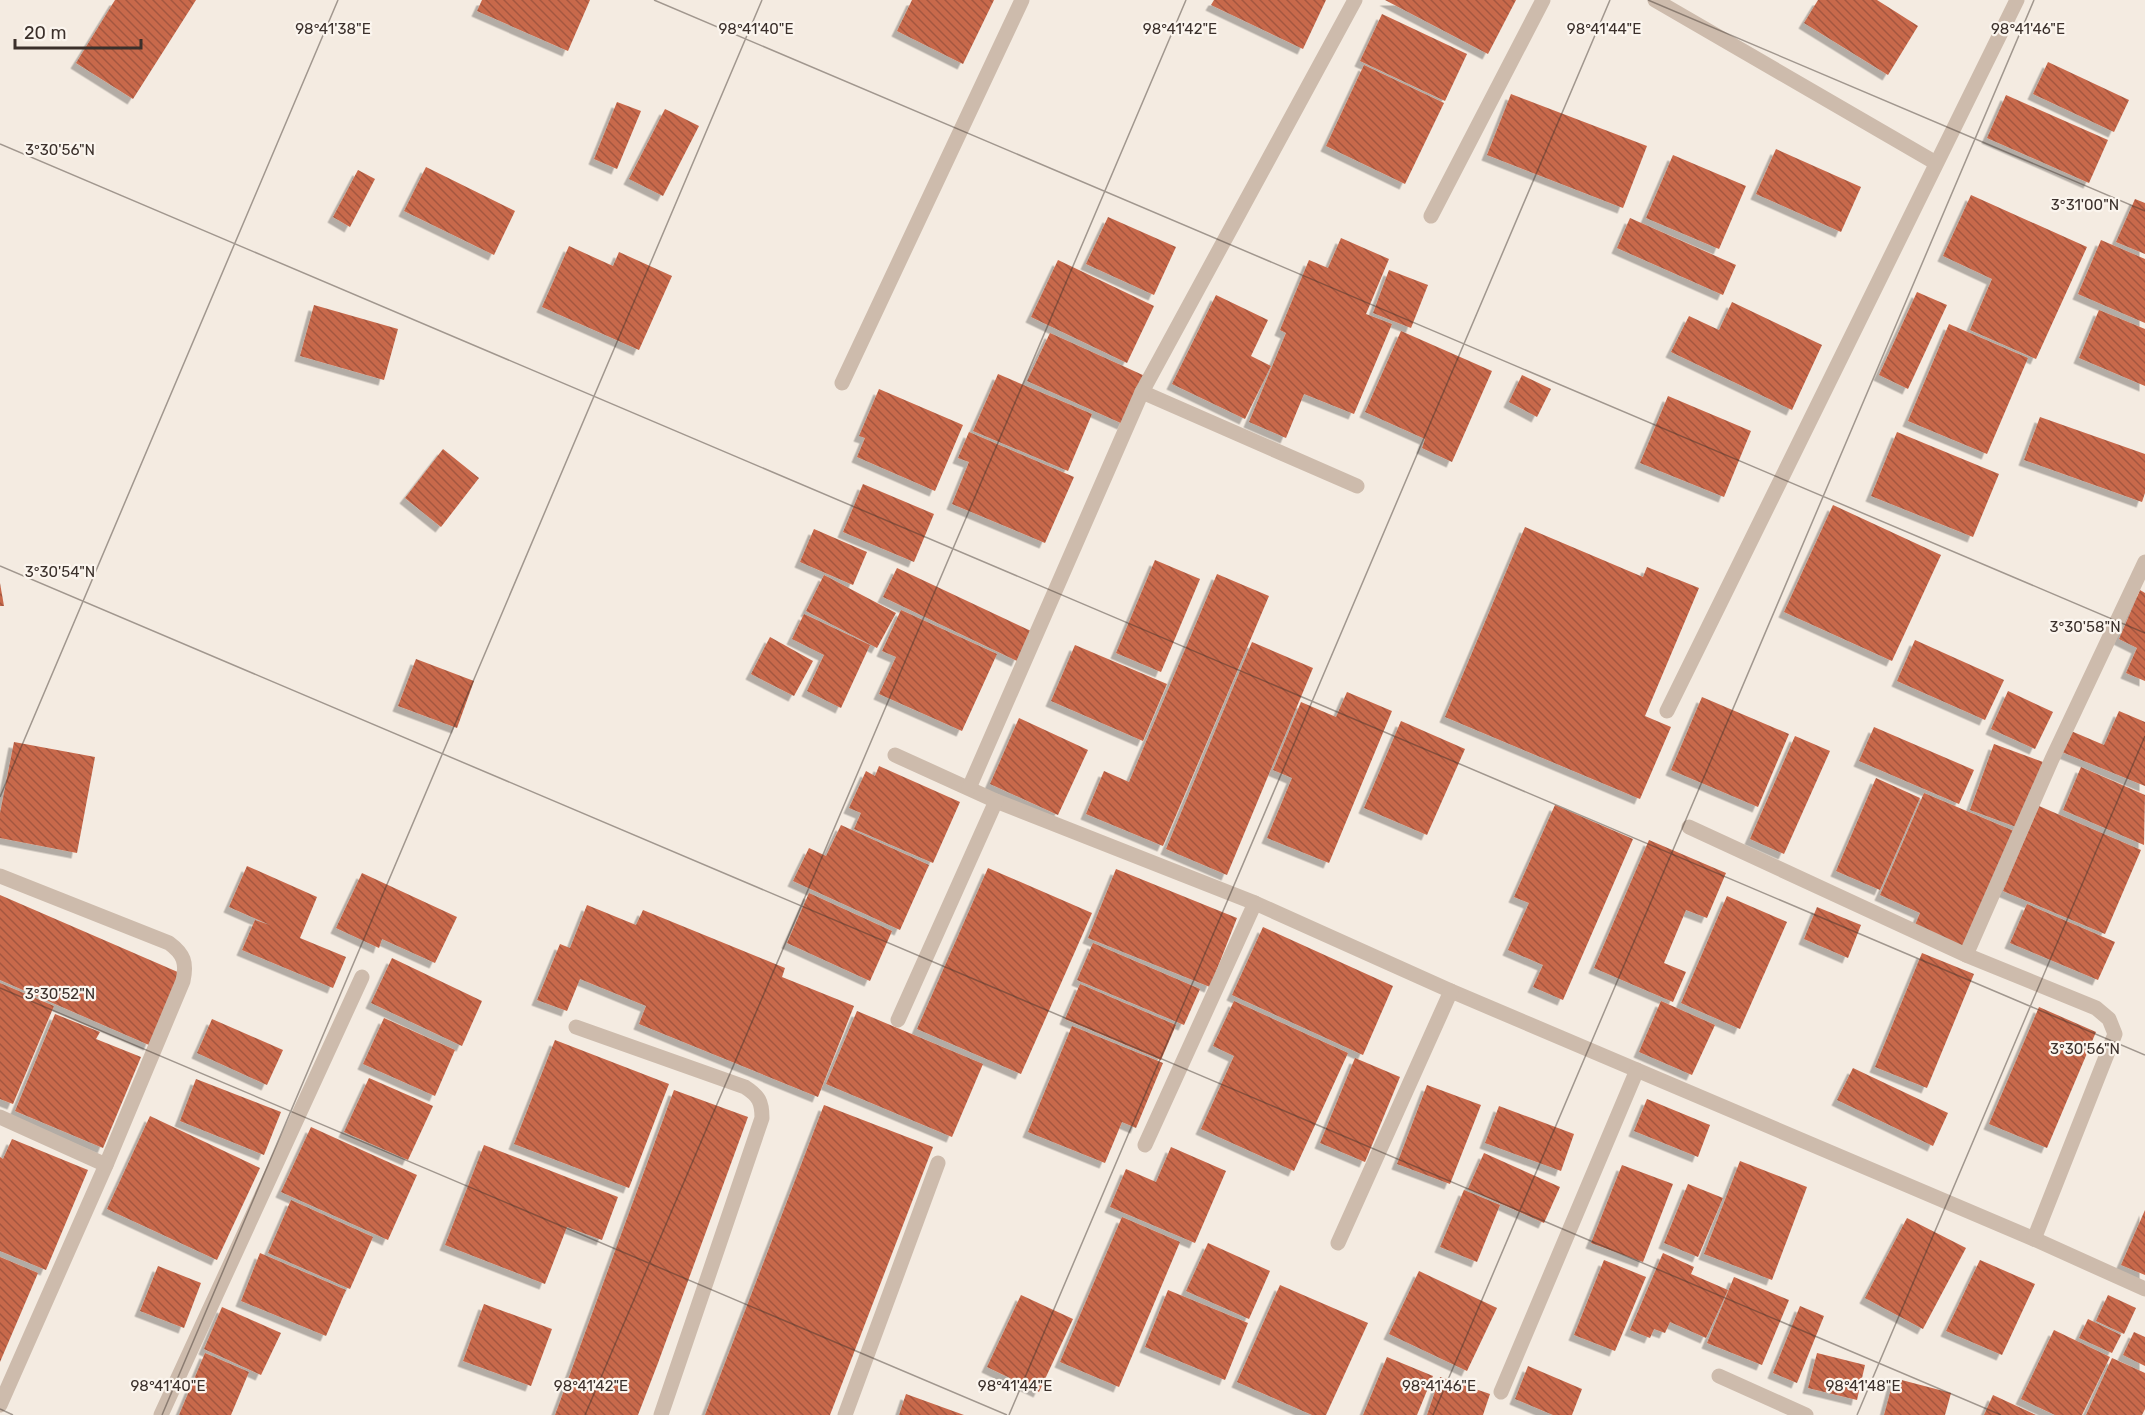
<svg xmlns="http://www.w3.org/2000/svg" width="2145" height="1415" viewBox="0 0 2145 1415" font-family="Rubik,sans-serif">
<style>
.building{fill:url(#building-back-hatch);filter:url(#shadow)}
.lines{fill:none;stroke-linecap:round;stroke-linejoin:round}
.minor{stroke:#cdbbac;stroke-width:15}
.ticks{fill:none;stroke:#3b302b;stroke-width:1.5;stroke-opacity:0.45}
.ticks-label{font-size:15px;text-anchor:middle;fill:#3b302b;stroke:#fbf5ee;stroke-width:4.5;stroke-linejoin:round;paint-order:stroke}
</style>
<defs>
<pattern id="building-back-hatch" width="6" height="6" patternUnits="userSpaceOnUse" patternTransform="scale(1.5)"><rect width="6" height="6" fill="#c8694b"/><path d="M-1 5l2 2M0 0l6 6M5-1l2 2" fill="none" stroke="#a4573f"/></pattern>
<filter id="shadow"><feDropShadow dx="-5.5" dy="5.5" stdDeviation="0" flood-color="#0004"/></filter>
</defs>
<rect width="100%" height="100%" fill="#f4ebe1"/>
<g class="building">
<path d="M 115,0 L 196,0 L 133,99 L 76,63 Z"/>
<path d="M 482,0 L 590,0 L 568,51 L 477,11 Z"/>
<path d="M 912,0 L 994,0 L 963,64 L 897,31 Z"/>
<path d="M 1214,0 L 1326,0 L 1303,49 L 1211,5 Z"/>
<path d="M 1385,0 L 1516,0 L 1488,54 Z"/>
<path d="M 1818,0 L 1877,0 L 1918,26 L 1888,75 L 1804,23 Z"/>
<path d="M 1382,14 L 1467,54 L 1445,101 L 1360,61 Z"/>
<path d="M 2048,62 L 2129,100 L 2114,132 L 2033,94 Z"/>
<path d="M 1364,65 L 1444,103 L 1405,184 L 1326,146 Z"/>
<path d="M 1511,94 L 1647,146 L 1623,208 L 1487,155 Z"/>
<path d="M 2006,95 L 2108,140 L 2089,183 L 1987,138 Z"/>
<path d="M 617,102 L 641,111 L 617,169 L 594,159 Z"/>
<path d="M 665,109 L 699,126 L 663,196 L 629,179 Z"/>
<path d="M 1776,149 L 1861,187 L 1841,232 L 1756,194 Z"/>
<path d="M 1673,155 L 1746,186 L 1719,249 L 1646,218 Z"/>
<path d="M 426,167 L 515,211 L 494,255 L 404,211 Z"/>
<path d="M 358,170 L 375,179 L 350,227 L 333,217 Z"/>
<path d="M 1971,195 L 2087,247 L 2036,359 L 1970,330 L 1992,279 L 1943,256 Z"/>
<path d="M 2135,199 L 2145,203 L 2145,254 L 2116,242 Z"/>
<path d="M 1108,217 L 1176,247 L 1154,295 L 1086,264 Z"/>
<path d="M 1630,218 L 1736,265 L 1723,295 L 1617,248 Z"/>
<path d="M 1341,238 L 1389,259 L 1366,314 L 1392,324 L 1354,414 L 1304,394 L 1286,438 L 1249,422 L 1286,333 L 1280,330 L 1309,260 L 1328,268 Z"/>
<path d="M 2101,240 L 2145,259 L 2145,323 L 2078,294 Z"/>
<path d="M 569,246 L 613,266 L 619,252 L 672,276 L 639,350 L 542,307 Z"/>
<path d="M 1058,260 L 1154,306 L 1127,363 L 1031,317 Z"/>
<path d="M 1389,270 L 1428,285 L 1411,328 L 1373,313 Z"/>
<path d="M 1917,292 L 1947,305 L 1908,389 L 1879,375 Z"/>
<path d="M 1216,295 L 1268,320 L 1251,356 L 1271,366 L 1245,419 L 1172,384 Z"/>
<path d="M 1732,302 L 1822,345 L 1792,410 L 1671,352 L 1689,316 L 1719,330 Z"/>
<path d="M 314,305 L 398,329 L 384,380 L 300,356 Z"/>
<path d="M 2099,310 L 2145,329 L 2145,386 L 2079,358 Z"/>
<path d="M 1949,324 L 2028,358 L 1987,454 L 1908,421 Z"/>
<path d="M 1401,331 L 1492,371 L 1452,462 L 1422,448 L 1425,439 L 1365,412 Z"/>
<path d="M 1050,333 L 1145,376 L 1123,424 L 1027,381 Z"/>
<path d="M 998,374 L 1092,414 L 1068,471 L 973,431 Z"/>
<path d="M 1522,375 L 1551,389 L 1537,417 L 1509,402 Z"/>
<path d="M 879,389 L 963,425 L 935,491 L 857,457 L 865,438 L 859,436 Z"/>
<path d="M 1668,396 L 1751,431 L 1724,497 L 1640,463 Z"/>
<path d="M 2040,417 L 2145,454 L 2145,493 L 2142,502 L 2024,460 Z"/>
<path d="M 969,432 L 1074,477 L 1045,543 L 952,504 L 969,462 L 958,458 Z"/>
<path d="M 1897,432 L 1999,474 L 1973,537 L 1871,496 Z"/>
<path d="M 443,449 L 479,478 L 441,527 L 405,498 Z"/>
<path d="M 863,484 L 934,514 L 914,562 L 843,532 Z"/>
<path d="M 1833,505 L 1941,555 L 1892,661 L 1784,612 Z"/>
<path d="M 1525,527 L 1643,577 L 1647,567 L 1699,588 L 1645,716 L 1671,727 L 1640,799 L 1445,717 Z"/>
<path d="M 814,529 L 867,552 L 853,585 L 800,562 Z"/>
<path d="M 1155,560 L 1200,579 L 1161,672 L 1116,653 Z"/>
<path d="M 897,568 L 1031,631 L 1017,661 L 883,597 Z"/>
<path d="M 1217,574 L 1269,596 L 1163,846 L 1086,814 L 1104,771 L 1129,782 Z"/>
<path d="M 824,575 L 896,613 L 877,648 L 806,611 Z"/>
<path d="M 0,583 L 4,606 L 0,606 Z"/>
<path d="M 2140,590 L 2145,593 L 2145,681 L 2126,673 L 2137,648 L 2119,639 Z"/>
<path d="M 901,610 L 997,654 L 962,731 L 879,694 L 896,657 L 882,651 Z"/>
<path d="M 804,614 L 870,645 L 841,708 L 807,691 L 824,655 L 792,639 Z"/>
<path d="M 770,637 L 813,661 L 794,696 L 751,674 Z"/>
<path d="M 1915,640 L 2004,680 L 1985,720 L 1897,681 Z"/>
<path d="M 1252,642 L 1313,668 L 1227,875 L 1166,849 Z"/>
<path d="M 1075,645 L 1167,684 L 1143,741 L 1051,701 Z"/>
<path d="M 416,659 L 474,681 L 457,728 L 398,706 Z"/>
<path d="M 2008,691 L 2053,712 L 2035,749 L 1991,729 Z"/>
<path d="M 1347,692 L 1392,711 L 1329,863 L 1267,838 L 1292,778 L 1273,770 L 1301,702 L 1336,717 Z"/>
<path d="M 1702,697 L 1789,734 L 1758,807 L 1671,770 Z"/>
<path d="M 2119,711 L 2145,722 L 2145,786 L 2062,752 L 2071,731 L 2104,745 Z"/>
<path d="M 1019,718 L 1088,750 L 1058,815 L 990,784 Z"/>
<path d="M 1401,721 L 1465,749 L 1427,835 L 1364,808 Z"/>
<path d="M 1874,727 L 1974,770 L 1959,804 L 1859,761 Z"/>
<path d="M 1795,736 L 1830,751 L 1784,854 L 1750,839 Z"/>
<path d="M 14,742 L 95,757 L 77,853 L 0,838 L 0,813 Z"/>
<path d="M 1994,744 L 2043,762 L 2019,828 L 1970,810 Z"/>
<path d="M 879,766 L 960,802 L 933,863 L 854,829 L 861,813 L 849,808 L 866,771 L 875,776 Z"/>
<path d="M 2081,767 L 2145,795 L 2144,845 L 2063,810 Z"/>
<path d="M 1876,778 L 1920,798 L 1880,890 L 1836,871 Z"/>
<path d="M 1924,793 L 2014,831 L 1965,947 L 1915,925 L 1920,913 L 1880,895 Z"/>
<path d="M 1555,805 L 1633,839 L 1563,1000 L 1533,987 L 1543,965 L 1508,950 L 1529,903 L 1514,897 Z"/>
<path d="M 2039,806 L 2141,850 L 2105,934 L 2003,891 Z"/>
<path d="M 841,825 L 929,865 L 900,930 L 793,881 L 809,848 L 826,856 Z"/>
<path d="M 1649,840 L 1726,873 L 1707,918 L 1686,910 L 1664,963 L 1686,972 L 1673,1002 L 1594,968 Z"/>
<path d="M 247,866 L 317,897 L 300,938 L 346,957 L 333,988 L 242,950 L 255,920 L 270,925 L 229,907 Z"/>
<path d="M 988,868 L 1092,913 L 1021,1074 L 917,1029 Z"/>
<path d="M 1116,869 L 1237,918 L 1210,987 L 1088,938 Z"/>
<path d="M 362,873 L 457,917 L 435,963 L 382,939 L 379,948 L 336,928 Z"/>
<path d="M 809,893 L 892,931 L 870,981 L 787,943 Z"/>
<path d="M 0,895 L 180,973 L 149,1045 L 0,980 Z"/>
<path d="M 1727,896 L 1787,922 L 1740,1029 L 1681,1003 Z"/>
<path d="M 2027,904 L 2115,942 L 2098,980 L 2010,943 Z"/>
<path d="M 587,905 L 636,925 L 643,910 L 785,968 L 782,977 L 854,1006 L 818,1097 L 639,1024 L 646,1006 L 580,979 L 567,1011 L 537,1000 L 560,944 L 570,948 Z"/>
<path d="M 1817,907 L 1861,925 L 1848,958 L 1804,939 Z"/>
<path d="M 1263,927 L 1393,986 L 1363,1055 L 1232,995 Z"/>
<path d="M 1093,943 L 1200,989 L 1184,1025 L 1077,980 Z"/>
<path d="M 1922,953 L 1974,974 L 1927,1088 L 1875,1067 Z"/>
<path d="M 392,958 L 482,1001 L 462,1046 L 371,1003 Z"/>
<path d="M 0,983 L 54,1006 L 13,1104 L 0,1099 Z"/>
<path d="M 1080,984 L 1176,1025 L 1161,1060 L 1065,1019 Z"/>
<path d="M 1234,1001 L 1348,1053 L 1294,1171 L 1201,1129 L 1234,1056 L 1213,1046 Z"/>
<path d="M 1661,1001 L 1715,1025 L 1692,1075 L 1639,1052 Z"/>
<path d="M 2039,1007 L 2096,1032 L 2047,1148 L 1989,1124 Z"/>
<path d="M 857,1011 L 983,1064 L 952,1137 L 826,1084 Z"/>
<path d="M 55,1014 L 100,1032 L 96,1039 L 141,1057 L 103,1148 L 15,1111 Z"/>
<path d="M 384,1018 L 455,1050 L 435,1096 L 363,1064 Z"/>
<path d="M 212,1019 L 283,1050 L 267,1085 L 197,1053 Z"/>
<path d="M 1072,1026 L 1163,1063 L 1136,1128 L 1122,1122 L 1105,1163 L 1028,1132 Z"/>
<path d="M 555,1040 L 669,1084 L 629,1188 L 514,1144 Z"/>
<path d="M 1355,1058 L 1400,1077 L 1365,1162 L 1320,1143 Z"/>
<path d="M 1853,1068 L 1948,1113 L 1933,1146 L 1837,1100 Z"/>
<path d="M 369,1078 L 433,1106 L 408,1160 L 344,1132 Z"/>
<path d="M 196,1079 L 281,1112 L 264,1155 L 180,1121 Z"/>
<path d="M 1427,1085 L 1481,1105 L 1450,1184 L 1397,1164 Z"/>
<path d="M 674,1090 L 748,1117 L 658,1363 L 638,1415 L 555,1415 Z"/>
<path d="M 1647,1099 L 1710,1125 L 1698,1157 L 1634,1131 Z"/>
<path d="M 824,1105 L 933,1147 L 830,1415 L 705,1415 Z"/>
<path d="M 1499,1106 L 1574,1134 L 1561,1171 L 1485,1143 Z"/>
<path d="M 150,1116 L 260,1168 L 217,1260 L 107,1209 Z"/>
<path d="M 311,1127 L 417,1175 L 388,1240 L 281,1192 Z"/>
<path d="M 12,1139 L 88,1170 L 46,1270 L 0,1251 L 0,1157 L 3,1159 Z"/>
<path d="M 484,1145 L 618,1197 L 602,1240 L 567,1227 L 545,1284 L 445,1245 Z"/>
<path d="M 1171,1147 L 1226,1171 L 1195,1243 L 1110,1207 L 1126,1169 L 1156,1182 Z"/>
<path d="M 1484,1153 L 1560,1187 L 1544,1223 L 1468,1189 Z"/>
<path d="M 1740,1161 L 1807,1187 L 1772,1280 L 1704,1254 Z"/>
<path d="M 1622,1165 L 1673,1184 L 1643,1262 L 1591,1243 Z"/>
<path d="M 1688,1184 L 1723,1198 L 1698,1257 L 1664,1243 Z"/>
<path d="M 1464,1190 L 1500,1205 L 1477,1262 L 1440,1247 Z"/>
<path d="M 291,1200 L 373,1237 L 350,1289 L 268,1253 Z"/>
<path d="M 2145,1210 L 2145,1275 L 2121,1265 Z"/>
<path d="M 1122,1217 L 1180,1242 L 1119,1387 L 1060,1362 Z"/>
<path d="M 1907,1218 L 1966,1248 L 1923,1329 L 1865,1298 Z"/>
<path d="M 1208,1243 L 1270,1271 L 1249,1319 L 1186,1291 Z"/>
<path d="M 260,1253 L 346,1290 L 326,1336 L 241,1301 Z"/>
<path d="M 1663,1253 L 1694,1267 L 1691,1274 L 1728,1290 L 1706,1338 L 1670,1322 L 1665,1333 L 1654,1329 L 1650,1338 L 1630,1330 Z"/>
<path d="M 0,1257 L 38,1273 L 0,1362 Z"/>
<path d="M 1604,1260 L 1646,1277 L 1615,1351 L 1574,1335 Z"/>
<path d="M 1980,1260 L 2035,1284 L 2002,1355 L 1946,1331 Z"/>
<path d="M 158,1266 L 201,1283 L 184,1328 L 140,1311 Z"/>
<path d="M 1419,1271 L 1497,1308 L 1467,1371 L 1389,1334 Z"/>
<path d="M 1734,1277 L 1789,1300 L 1762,1365 L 1707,1343 Z"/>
<path d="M 1280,1285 L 1368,1323 L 1326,1415 L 1312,1415 L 1237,1382 Z"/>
<path d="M 1168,1290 L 1248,1323 L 1225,1380 L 1145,1347 Z"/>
<path d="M 1021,1295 L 1073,1319 L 1039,1392 L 987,1367 Z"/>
<path d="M 2108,1295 L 2136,1308 L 2124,1334 L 2096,1321 Z"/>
<path d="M 484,1304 L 552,1329 L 531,1386 L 463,1361 Z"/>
<path d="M 1800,1306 L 1824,1316 L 1797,1383 L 1773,1373 Z"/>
<path d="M 222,1307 L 281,1333 L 261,1375 L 204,1349 Z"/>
<path d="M 2088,1319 L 2121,1335 L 2112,1353 L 2079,1338 Z"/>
<path d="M 2054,1330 L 2110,1357 L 2082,1415 L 2055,1415 L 2021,1399 Z"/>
<path d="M 2134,1332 L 2145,1337 L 2145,1366 L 2123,1355 Z"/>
<path d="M 205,1353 L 249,1372 L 231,1415 L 179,1415 Z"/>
<path d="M 1817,1353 L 1865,1365 L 1857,1400 L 1808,1388 Z"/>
<path d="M 1387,1357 L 1433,1376 L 1417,1415 L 1363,1415 Z"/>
<path d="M 2112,1358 L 2145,1373 L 2145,1409 L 2142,1415 L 2086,1415 Z"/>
<path d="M 1528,1366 L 1582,1389 L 1572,1415 L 1553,1415 L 1515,1399 Z"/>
<path d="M 1440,1377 L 1490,1394 L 1483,1415 L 1427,1415 Z"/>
<path d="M 1894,1378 L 1951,1393 L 1945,1415 L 1884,1415 Z"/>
<path d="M 906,1394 L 964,1415 L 899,1415 Z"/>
<path d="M 1993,1395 L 2036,1415 L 1984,1415 Z"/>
</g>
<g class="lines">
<g class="minor">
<path d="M 1655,0 L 1936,163"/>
<path d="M 1431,216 L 1543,0"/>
<path d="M 842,383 L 1022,0"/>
<path d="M 1142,392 L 1357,486"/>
<path d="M 1667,711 L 2017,0"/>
<path d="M 895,755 L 996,801 L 1255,903 L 1451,991 L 2034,1239 L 2145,1289"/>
<path d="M 969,788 L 1142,392 L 1355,0"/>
<path d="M 1689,827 L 1966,955 L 2096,1008 L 2109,1019 L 2115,1034 L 2034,1239"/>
<path d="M 0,876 L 169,943 C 184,954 187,963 183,981 L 106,1165 L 0,1405"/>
<path d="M 1966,955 L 2052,759 L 2145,562"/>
<path d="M 898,1020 L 996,801"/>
<path d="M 576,1027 L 745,1087 C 759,1096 762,1102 762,1118 L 661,1415"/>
<path d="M 0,1117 L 106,1165"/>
<path d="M 1145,1145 L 1255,903"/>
<path d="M 1338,1243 L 1451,991"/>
<path d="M 1719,1376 L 1806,1415"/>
<path d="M 1501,1392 L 1637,1070"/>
<path d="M 161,1415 L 362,977"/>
<path d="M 845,1415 L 938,1163"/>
</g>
</g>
<path class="ticks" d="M 654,0 L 2145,633M 1648,0 L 2145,211M 0,144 L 2145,1055M 0,566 L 2001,1415M 0,797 L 338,0M 0,988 L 1007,1415M 0,1409 L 13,1415M 162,1415 L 762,0M 585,1415 L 1186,0M 1009,1415 L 1610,0M 1433,1415 L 2034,0M 1857,1415 L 2145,736"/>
<g class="ticks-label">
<text x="333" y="34">98°41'38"E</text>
<text x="756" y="34">98°41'40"E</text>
<text x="1180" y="34">98°41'42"E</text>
<text x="1604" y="34">98°41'44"E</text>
<text x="2028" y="34">98°41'46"E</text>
<text x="60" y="155">3°30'56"N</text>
<text x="2085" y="210">3°31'00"N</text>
<text x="60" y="577">3°30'54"N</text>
<text x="2085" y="632">3°30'58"N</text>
<text x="60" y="999">3°30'52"N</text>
<text x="2085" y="1054">3°30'56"N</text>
<text x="168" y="1391">98°41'40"E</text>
<text x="591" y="1391">98°41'42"E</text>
<text x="1015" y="1391">98°41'44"E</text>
<text x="1439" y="1391">98°41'46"E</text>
<text x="1863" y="1391">98°41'48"E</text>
</g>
<path d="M15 39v9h126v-9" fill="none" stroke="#3b302b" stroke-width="3"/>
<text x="24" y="39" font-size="18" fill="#3b302b" stroke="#fbf5ee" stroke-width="4.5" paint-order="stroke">20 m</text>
</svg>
